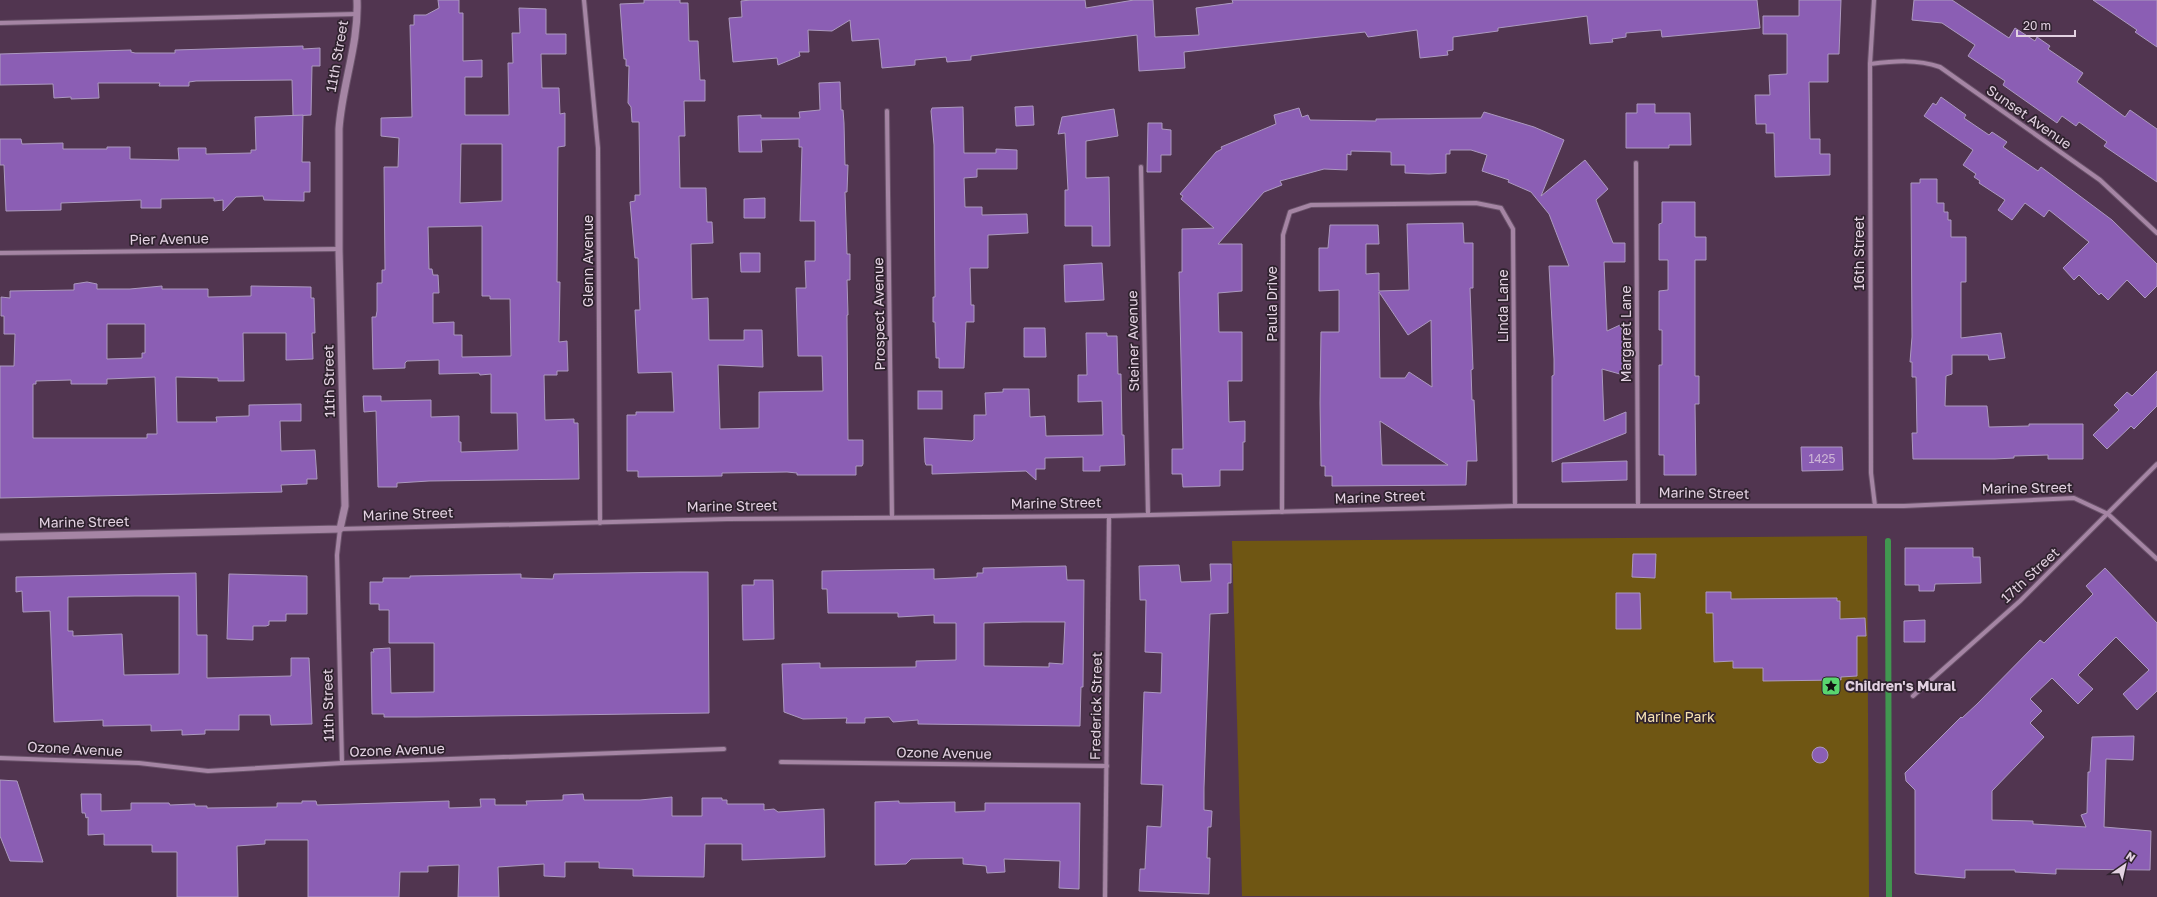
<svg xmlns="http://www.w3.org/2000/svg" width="2157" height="897" viewBox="0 0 2157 897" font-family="'Golos Text',sans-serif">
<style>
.green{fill:#6f5613}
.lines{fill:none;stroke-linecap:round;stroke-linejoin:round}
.stream{stroke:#419750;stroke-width:6}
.building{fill:#8b5eb4;stroke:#ac99bf;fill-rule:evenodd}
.minor-casing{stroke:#6a536a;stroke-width:6}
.tertiary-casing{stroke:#6a536a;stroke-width:9}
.minor{stroke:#a585a4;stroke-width:4}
.tertiary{stroke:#a585a4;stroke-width:7}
.labels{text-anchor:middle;stroke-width:3.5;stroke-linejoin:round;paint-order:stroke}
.number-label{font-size:12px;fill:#cdb5d6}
.street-label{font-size:14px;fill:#e3d2e2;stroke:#2f222e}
.poi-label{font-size:14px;font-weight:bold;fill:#e3d2e2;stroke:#2f222e;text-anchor:start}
.park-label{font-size:14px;fill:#f6e1b1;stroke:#2f222e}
</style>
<rect width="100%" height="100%" fill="#513550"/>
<path class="green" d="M 1867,536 L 1869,897 L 1242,896 L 1232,541 Z"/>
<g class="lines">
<path class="stream" d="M 1888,541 L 1889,897"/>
</g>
<g class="building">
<path d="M 438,0 L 459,0 L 459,13 L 463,13 L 463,61 L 482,60 L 482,77 L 465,77 L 465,115 L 509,115 L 508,63 L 513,63 L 512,33 L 520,33 L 519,8 L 546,9 L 546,34 L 566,34 L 566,54 L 541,54 L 542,88 L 559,88 L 560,114 L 565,113 L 565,146 L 558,147 L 557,282 L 560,282 L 559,342 L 567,341 L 568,371 L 557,371 L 557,375 L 544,375 L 545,420 L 574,419 L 574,423 L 578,423 L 579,479 L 429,481 L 397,483 L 397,487 L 378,487 L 376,411 L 364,412 L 363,396 L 381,396 L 381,401 L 431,400 L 431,417 L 459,416 L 459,442 L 461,442 L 461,452 L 518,450 L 517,413 L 491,413 L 491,374 L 480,375 L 479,373 L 439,374 L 439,360 L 407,361 L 405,363 L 405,368 L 373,369 L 372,317 L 376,317 L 377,311 L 377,283 L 382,283 L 382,270 L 385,270 L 384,167 L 398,167 L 399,138 L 381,136 L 381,118 L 412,117 L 410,25 L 414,25 L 414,15 L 426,15 L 439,8 ZM 461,144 L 502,144 L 502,201 L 460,203 ZM 482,226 L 482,296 L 490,296 L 490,299 L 510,299 L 511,356 L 462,357 L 462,335 L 454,335 L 454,322 L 433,323 L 433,293 L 439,293 L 438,275 L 433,275 L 432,269 L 429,269 L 428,227 Z"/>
<path d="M 644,0 L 680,0 L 680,3 L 688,3 L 689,41 L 698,41 L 700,80 L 705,80 L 705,101 L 684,101 L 685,136 L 679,136 L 680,188 L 706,188 L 707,222 L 712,222 L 713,243 L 691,244 L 692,299 L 708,298 L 709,340 L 744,340 L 744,330 L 762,330 L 763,367 L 718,365 L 720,429 L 759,428 L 759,392 L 823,391 L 822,356 L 798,356 L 796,288 L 806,288 L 805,261 L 815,261 L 815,221 L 800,221 L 802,147 L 799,147 L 799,139 L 761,140 L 762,152 L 739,152 L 738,116 L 761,115 L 761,118 L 800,118 L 799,112 L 820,110 L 819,83 L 840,82 L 841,110 L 843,110 L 844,123 L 845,165 L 848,165 L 847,192 L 845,192 L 847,254 L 850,254 L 850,280 L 847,280 L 848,315 L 847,315 L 848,440 L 863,440 L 863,464 L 862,466 L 856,466 L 856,475 L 797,475 L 797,473 L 787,472 L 722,473 L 722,476 L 638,477 L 638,471 L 627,471 L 627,415 L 636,415 L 636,412 L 674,412 L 672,372 L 638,373 L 635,310 L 640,310 L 638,258 L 635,258 L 630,202 L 635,201 L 635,195 L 640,195 L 639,122 L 632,122 L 631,107 L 628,103 L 629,66 L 626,66 L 626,59 L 624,59 L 620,4 L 644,3 Z"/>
<path d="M 751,0 L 1085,0 L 1086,8 L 1134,0 L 1153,0 L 1155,37 L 1199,35 L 1196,8 L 1233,3 L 1232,0 L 1757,0 L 1760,28 L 1662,37 L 1661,30 L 1626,33 L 1626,37 L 1612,39 L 1613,42 L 1590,44 L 1587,16 L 1498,28 L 1498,31 L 1453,37 L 1453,50 L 1447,51 L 1448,55 L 1420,58 L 1417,30 L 1368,37 L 1365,32 L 1184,52 L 1185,68 L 1139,71 L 1137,35 L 971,56 L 971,60 L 947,62 L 946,57 L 915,60 L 915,65 L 882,68 L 879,39 L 852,41 L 850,20 L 832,31 L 808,30 L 809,52 L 799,52 L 800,56 L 778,65 L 777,58 L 733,62 L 729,18 L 742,17 L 741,1 Z"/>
<path d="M 1799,0 L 1841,0 L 1839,54 L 1828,54 L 1828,82 L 1809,82 L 1810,139 L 1820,139 L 1820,154 L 1830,154 L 1830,175 L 1775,177 L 1774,133 L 1766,133 L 1766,124 L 1756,124 L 1755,95 L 1770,95 L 1769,75 L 1787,74 L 1787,34 L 1763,34 L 1763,16 L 1799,16 Z"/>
<path d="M 1914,0 L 1952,0 L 2009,38 L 2015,28 L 2035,41 L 2037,37 L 2050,46 L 2048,49 L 2083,73 L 2077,82 L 2125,117 L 2130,110 L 2157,129 L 2157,182 L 2104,146 L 2107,142 L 2079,122 L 2076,126 L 2062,116 L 2057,123 L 2003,85 L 2005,81 L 1968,56 L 1975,45 L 1942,23 L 1912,20 Z"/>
<path d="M 2093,0 L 2157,0 L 2157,47 L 2135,32 L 2137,30 Z"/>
<path d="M 303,46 L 303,49 L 320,48 L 320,66 L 312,66 L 311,115 L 293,116 L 292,80 L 196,81 L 189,82 L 189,86 L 159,86 L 160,83 L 98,83 L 99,98 L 71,99 L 71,97 L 54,98 L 53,84 L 0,85 L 0,54 L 131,50 L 131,52 L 135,53 L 175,53 L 175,50 Z"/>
<path d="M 1941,97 L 1966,115 L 1964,118 L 1989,135 L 1992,132 L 2007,142 L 2003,147 L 2038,171 L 2041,167 L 2112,220 L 2157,264 L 2157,286 L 2145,298 L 2127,280 L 2108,300 L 2101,293 L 2099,295 L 2079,275 L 2074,280 L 2063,268 L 2089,242 L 2049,210 L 2044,217 L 2025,203 L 2012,220 L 1998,210 L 2005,200 L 1979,183 L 1980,181 L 1974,177 L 1976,174 L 1963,165 L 1973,150 L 1924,116 L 1933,103 L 1936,105 Z"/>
<path d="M 1637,104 L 1655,104 L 1655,113 L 1690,113 L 1691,145 L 1669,145 L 1669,148 L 1626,148 L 1626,113 L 1637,113 Z"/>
<path d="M 1033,106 L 1034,125 L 1016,126 L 1015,107 Z"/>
<path d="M 963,107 L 964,153 L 996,153 L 996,149 L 1017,150 L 1017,169 L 977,169 L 977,177 L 964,178 L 965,207 L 982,207 L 982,215 L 1027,214 L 1028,233 L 988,235 L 988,268 L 970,268 L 971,305 L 974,305 L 974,322 L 966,322 L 964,368 L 939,368 L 939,358 L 936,358 L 935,322 L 933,322 L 933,297 L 935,297 L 934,145 L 931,111 L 932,108 Z"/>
<path d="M 1299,108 L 1302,117 L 1308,115 L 1310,120 L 1376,121 L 1376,119 L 1481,118 L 1484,112 L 1534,127 L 1564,140 L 1541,196 L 1585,160 L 1608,189 L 1596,200 L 1613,243 L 1625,243 L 1625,262 L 1604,262 L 1607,331 L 1620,325 L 1628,347 L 1620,374 L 1602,369 L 1604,421 L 1626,412 L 1626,433 L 1552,462 L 1552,376 L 1554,375 L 1554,359 L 1549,266 L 1569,266 L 1549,214 L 1531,192 L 1508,182 L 1509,180 L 1482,171 L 1487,155 L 1471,150 L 1450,150 L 1450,154 L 1446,154 L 1446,173 L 1429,174 L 1405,173 L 1405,165 L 1391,165 L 1391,152 L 1351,151 L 1351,155 L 1347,154 L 1347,170 L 1324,169 L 1280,181 L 1282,185 L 1264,192 L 1218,244 L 1242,244 L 1242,291 L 1218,293 L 1219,332 L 1242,332 L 1242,381 L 1228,381 L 1229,422 L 1245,421 L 1245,442 L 1243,442 L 1243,470 L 1220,470 L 1220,486 L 1183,487 L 1182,474 L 1172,474 L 1172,449 L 1183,449 L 1179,272 L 1182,272 L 1182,229 L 1214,228 L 1181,199 L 1183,196 L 1180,194 L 1216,152 L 1222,149 L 1221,147 L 1276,124 L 1274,115 Z"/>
<path d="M 1114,109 L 1118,136 L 1086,141 L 1086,178 L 1109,177 L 1110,246 L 1092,246 L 1092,226 L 1065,226 L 1065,190 L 1068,190 L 1065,133 L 1058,134 L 1062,117 Z"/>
<path d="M 303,115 L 302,162 L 310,162 L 310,192 L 304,192 L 304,201 L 264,200 L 263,196 L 236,197 L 223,211 L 223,200 L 214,201 L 214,198 L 161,199 L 161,208 L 141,208 L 141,200 L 61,203 L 61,210 L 6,211 L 4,165 L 0,165 L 0,139 L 21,139 L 22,144 L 63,143 L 63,149 L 107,149 L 107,147 L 130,147 L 130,159 L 179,160 L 178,148 L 206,148 L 206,154 L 251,153 L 251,150 L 256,150 L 255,117 Z"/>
<path d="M 1148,123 L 1162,123 L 1162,129 L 1171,130 L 1171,155 L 1161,155 L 1161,172 L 1147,172 Z"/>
<path d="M 1920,179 L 1937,179 L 1937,203 L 1944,203 L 1944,212 L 1948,212 L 1948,220 L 1951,220 L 1951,237 L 1966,237 L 1966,282 L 1961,282 L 1961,338 L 2001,333 L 2005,358 L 1989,360 L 1988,355 L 1952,355 L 1952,374 L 1946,376 L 1945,406 L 1987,406 L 1989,427 L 2029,426 L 2029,424 L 2083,424 L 2083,459 L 2048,459 L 2048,455 L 2014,456 L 2014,458 L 1995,459 L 1913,459 L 1912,433 L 1917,433 L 1916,377 L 1912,377 L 1912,362 L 1910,362 L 1912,337 L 1911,183 L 1920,183 Z"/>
<path d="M 765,198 L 765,218 L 744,218 L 744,199 Z"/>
<path d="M 1662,202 L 1695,202 L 1695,237 L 1706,237 L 1706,260 L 1695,260 L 1695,376 L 1699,376 L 1699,404 L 1695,404 L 1696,475 L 1664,475 L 1664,455 L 1659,455 L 1659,365 L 1662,365 L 1662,330 L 1659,330 L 1659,291 L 1668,290 L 1668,260 L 1659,260 L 1659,224 L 1662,223 Z"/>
<path d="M 1463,223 L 1464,243 L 1473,243 L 1473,288 L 1470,288 L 1473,369 L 1471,370 L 1472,400 L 1474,400 L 1477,461 L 1467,461 L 1466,485 L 1332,486 L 1332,476 L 1325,476 L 1325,466 L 1321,466 L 1320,403 L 1321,332 L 1339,332 L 1339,290 L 1319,291 L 1319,248 L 1328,248 L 1330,225 L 1378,225 L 1379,244 L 1366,244 L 1366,274 L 1379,273 L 1379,291 L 1409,290 L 1407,224 ZM 1379,292 L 1408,335 L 1431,320 L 1432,387 L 1409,372 L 1405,378 L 1380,378 ZM 1380,421 L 1448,465 L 1382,465 Z"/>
<path d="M 740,253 L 760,253 L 760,272 L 741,272 Z"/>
<path d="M 1102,263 L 1104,300 L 1065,302 L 1064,265 Z"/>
<path d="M 87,282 L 97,284 L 97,289 L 130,289 L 162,286 L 162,289 L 208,289 L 208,297 L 251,296 L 251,286 L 311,287 L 311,298 L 314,298 L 315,333 L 312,333 L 313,359 L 286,360 L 286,333 L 243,333 L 244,381 L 218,381 L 218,378 L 176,377 L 177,422 L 217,422 L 216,417 L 249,416 L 249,405 L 301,404 L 301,421 L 280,421 L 281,451 L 315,450 L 317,479 L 307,479 L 307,484 L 281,485 L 282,492 L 0,498 L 0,366 L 14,366 L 15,334 L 4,334 L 4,316 L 1,316 L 1,297 L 10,298 L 10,291 L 74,290 L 74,284 ZM 107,324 L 145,324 L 145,353 L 142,353 L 142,358 L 107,359 ZM 155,377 L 157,434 L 147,434 L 147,438 L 33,438 L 33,384 L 36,384 L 36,381 L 71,380 L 71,384 L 107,384 L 107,379 Z"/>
<path d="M 1024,328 L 1045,328 L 1046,357 L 1024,357 Z"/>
<path d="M 1086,333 L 1107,333 L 1107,336 L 1117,336 L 1118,374 L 1121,374 L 1122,435 L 1124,435 L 1125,465 L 1100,466 L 1100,471 L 1083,471 L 1083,457 L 1045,458 L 1045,469 L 1036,469 L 1036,480 L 1026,471 L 932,474 L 932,465 L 926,465 L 925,462 L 924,438 L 972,441 L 974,439 L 974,415 L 986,415 L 985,393 L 1003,392 L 1003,389 L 1029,389 L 1030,417 L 1045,416 L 1046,436 L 1103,435 L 1102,401 L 1078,402 L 1078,375 L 1087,375 Z"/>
<path d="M 2157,371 L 2157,406 L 2134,429 L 2131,426 L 2107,449 L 2093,435 L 2119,410 L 2114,405 L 2127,392 L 2132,396 Z"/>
<rect x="918" y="391" width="24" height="18"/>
<path d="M 1801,447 L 1842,447 L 1843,470 L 1802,471 Z"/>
<path d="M 1627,461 L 1627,480 L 1562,482 L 1562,463 Z"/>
<path d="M 1905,548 L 1973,548 L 1973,557 L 1980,557 L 1981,583 L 1935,584 L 1934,591 L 1919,591 L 1919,585 L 1905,585 Z"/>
<path d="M 1633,554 L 1656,554 L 1655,578 L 1632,577 Z"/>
<path d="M 1210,564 L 1231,564 L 1231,583 L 1228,583 L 1228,613 L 1210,614 L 1204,788 L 1204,810 L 1212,811 L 1211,827 L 1208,827 L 1207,858 L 1210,858 L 1209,894 L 1139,891 L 1140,869 L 1145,869 L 1147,826 L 1161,827 L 1163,785 L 1141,784 L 1144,692 L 1161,693 L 1162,653 L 1145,652 L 1146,600 L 1140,600 L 1139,566 L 1179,565 L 1181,582 L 1211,581 Z"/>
<path d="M 1066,566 L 1067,580 L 1084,580 L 1083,687 L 1081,687 L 1080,726 L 918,724 L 918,720 L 893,722 L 889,717 L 865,718 L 865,723 L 846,723 L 847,718 L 803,719 L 784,712 L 782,664 L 820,663 L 820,668 L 916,667 L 916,661 L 956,660 L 956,623 L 934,623 L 934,615 L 898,617 L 898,613 L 828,613 L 827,589 L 822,589 L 822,571 L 934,569 L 934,579 L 977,577 L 977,573 L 983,573 L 983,568 ZM 1023,622 L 1065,622 L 1063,664 L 1049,663 L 1049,667 L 984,666 L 984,623 Z"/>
<path d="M 2105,568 L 2157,623 L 2157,691 L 2137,710 L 2123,694 L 2149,670 L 2116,637 L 2078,675 L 2093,689 L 2078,704 L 2052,678 L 2030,699 L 2042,711 L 2030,723 L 2044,737 L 1992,791 L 1992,820 L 2033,821 L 2033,824 L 2086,827 L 2081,815 L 2087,813 L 2088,772 L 2090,772 L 2092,737 L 2134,736 L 2133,760 L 2106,759 L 2104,827 L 2151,831 L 2150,870 L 2056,869 L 2056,874 L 2015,872 L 2015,870 L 1965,870 L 1965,878 L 1917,874 L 1915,873 L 1915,790 L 1906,781 L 1905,773 L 1961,717 L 1962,718 L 1977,704 L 2040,640 L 2044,643 L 2093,594 L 2086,586 Z"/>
<path d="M 679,572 L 708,572 L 709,713 L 417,717 L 384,717 L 384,714 L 372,714 L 371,652 L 374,652 L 373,649 L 390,648 L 391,693 L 434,692 L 434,643 L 389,643 L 389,610 L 379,610 L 379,604 L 370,604 L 370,582 L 383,582 L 383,578 L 410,578 L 410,576 L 521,574 L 521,578 L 553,579 L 554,574 Z"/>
<path d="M 196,573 L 197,635 L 207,635 L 207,678 L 291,676 L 291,658 L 309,658 L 312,724 L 271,725 L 270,715 L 239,715 L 239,730 L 205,730 L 205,734 L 182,735 L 182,730 L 151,731 L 151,725 L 103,726 L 103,720 L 54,722 L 50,611 L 23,612 L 22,591 L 16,592 L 16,577 ZM 135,596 L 179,596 L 179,674 L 124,675 L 122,634 L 73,636 L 73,631 L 68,631 L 68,597 Z"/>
<path d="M 229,574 L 307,576 L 307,614 L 286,614 L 286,621 L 269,621 L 269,625 L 266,626 L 253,626 L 253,640 L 227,639 Z"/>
<path d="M 754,580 L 773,580 L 774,639 L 743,640 L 742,585 L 754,585 Z"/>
<path d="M 1706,592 L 1731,592 L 1731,599 L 1837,598 L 1837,601 L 1840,601 L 1840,619 L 1865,618 L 1866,636 L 1857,636 L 1857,676 L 1841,677 L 1841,680 L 1763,681 L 1763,668 L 1733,668 L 1733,661 L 1714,662 L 1713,613 L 1706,613 Z"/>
<path d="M 1616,593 L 1640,593 L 1641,629 L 1616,629 Z"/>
<path d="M 1925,620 L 1925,642 L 1904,642 L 1904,621 Z"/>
<circle cx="1820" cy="755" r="8"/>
<path d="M 0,780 L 17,781 L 43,862 L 10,861 L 0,836 Z"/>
<path d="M 81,794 L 101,794 L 101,811 L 131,810 L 131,803 L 169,803 L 170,805 L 195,804 L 195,806 L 207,806 L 207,808 L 277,807 L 277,803 L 302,803 L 302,801 L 316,801 L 317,805 L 449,801 L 449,808 L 481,807 L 480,799 L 495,799 L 495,805 L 527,805 L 526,801 L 563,800 L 563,795 L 583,794 L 584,800 L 640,800 L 672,797 L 672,816 L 702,816 L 702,798 L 722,798 L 722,800 L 727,800 L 727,804 L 764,804 L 764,810 L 774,809 L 778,812 L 824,809 L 825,857 L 742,860 L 742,844 L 705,844 L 704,877 L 633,876 L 633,869 L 599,868 L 599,862 L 565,862 L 565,877 L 544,876 L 544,864 L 498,867 L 499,897 L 458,897 L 459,865 L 428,866 L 428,872 L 400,872 L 399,897 L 308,897 L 308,840 L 265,840 L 265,844 L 237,846 L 238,897 L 177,897 L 177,852 L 152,852 L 152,845 L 104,845 L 104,834 L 88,835 L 88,817 L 86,818 L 85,813 L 82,813 Z"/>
<path d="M 899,801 L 899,803 L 911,803 L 955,802 L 955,812 L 985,811 L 985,803 L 1080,803 L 1079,889 L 1059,888 L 1060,861 L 1004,859 L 1005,872 L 987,873 L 986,866 L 963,864 L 963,858 L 911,859 L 906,864 L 875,865 L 875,802 Z"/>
</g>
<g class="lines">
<defs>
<g id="minor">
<path d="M 584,0 L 598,148 L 600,523"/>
<path d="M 1874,0 L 1870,64 L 1871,473 L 1875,506"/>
<path d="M 0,23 L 357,14"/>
<path d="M 1870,64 C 1894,61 1917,59 1940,67 L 2100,180 L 2157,233"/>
<path d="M 887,111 L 892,517"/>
<path d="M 1636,163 L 1638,505"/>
<path d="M 1141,167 L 1148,514"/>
<path d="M 0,253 L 339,249"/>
<path d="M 1282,512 L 1283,235 L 1290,212 L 1311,205 L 1476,203 L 1501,208 L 1513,229 L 1515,506"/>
<path d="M 1913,696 L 2020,601 L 2157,464"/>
<path d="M 0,758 L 139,763 L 208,771 L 342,763 L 724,749"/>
<path d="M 781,762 L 1107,766"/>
<path d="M 342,763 L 337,555 L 340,529 L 728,519 L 1109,516 L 1515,506 L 1904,506 L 2074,498 L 2108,514 L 2157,559"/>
<path d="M 1105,897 L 1109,516"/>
</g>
<path id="tertiary" d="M 0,537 L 340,529 L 345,506 L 339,249 L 339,129 C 342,85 359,44 357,0"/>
</defs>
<use href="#minor" class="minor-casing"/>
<use href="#tertiary" class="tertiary-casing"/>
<use href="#minor" class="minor"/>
<use href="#tertiary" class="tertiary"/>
</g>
<defs>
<symbol id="sight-square" viewBox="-11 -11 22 22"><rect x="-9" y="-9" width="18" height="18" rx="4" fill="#59d56f" stroke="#2f222e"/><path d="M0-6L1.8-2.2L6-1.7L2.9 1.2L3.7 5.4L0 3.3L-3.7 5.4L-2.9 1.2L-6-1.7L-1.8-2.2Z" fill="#111"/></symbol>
</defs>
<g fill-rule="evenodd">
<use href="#sight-square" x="1820" y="675" width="22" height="22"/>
</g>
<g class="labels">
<g class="number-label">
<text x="1822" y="463">1425</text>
</g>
<g class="street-label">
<text transform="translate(337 56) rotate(-80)" y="5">11th Street</text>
<text transform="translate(2029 117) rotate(35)" y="5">Sunset Avenue</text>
<text transform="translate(169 239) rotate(-1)" y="5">Pier Avenue</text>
<text transform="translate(1859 253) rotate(-90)" y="5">16th Street</text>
<text transform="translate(588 261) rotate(-90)" y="5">Glenn Avenue</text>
<text transform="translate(1272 304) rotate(-90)" y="5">Paula Drive</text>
<text transform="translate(1503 306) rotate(-90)" y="5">Linda Lane</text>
<text transform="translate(879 314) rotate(-91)" y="5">Prospect Avenue</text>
<text transform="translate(1626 334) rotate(-90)" y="5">Margaret Lane</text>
<text transform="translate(1133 341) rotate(-91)" y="5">Steiner Avenue</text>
<text transform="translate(329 381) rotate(-91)" y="5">11th Street</text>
<text transform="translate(2027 488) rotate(-1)" y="5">Marine Street</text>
<text transform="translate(1704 493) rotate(1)" y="5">Marine Street</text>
<text transform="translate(1380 497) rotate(-2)" y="5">Marine Street</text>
<text transform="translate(1056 503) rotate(-1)" y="5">Marine Street</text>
<text transform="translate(732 506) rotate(-1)" y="5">Marine Street</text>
<text transform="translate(408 514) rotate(-2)" y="5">Marine Street</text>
<text transform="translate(84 522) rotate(-1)" y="5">Marine Street</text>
<text transform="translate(2030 575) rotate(-43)" y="5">17th Street</text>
<text transform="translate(328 705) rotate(-91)" y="5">11th Street</text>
<text transform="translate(1096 706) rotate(-89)" y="5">Frederick Street</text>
<text transform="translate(75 749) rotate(3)" y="5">Ozone Avenue</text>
<text transform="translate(397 750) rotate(-2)" y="5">Ozone Avenue</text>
<text transform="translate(944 753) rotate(1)" y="5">Ozone Avenue</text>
</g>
<g class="poi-label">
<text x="1845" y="691">Children's Mural</text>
</g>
<g class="park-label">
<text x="1675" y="722">Marine Park</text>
</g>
</g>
<g transform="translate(2125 865) rotate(34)" stroke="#2f222e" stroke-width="3" paint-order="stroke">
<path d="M0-3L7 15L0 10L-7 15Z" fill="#e3d2e2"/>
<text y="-6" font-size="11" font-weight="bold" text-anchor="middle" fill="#e3d2e2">N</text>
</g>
<path d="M2017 30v6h58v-6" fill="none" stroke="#e3d2e2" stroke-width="2"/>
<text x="2023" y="30" font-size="12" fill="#e3d2e2" stroke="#2f222e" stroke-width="3" paint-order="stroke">20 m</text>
</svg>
